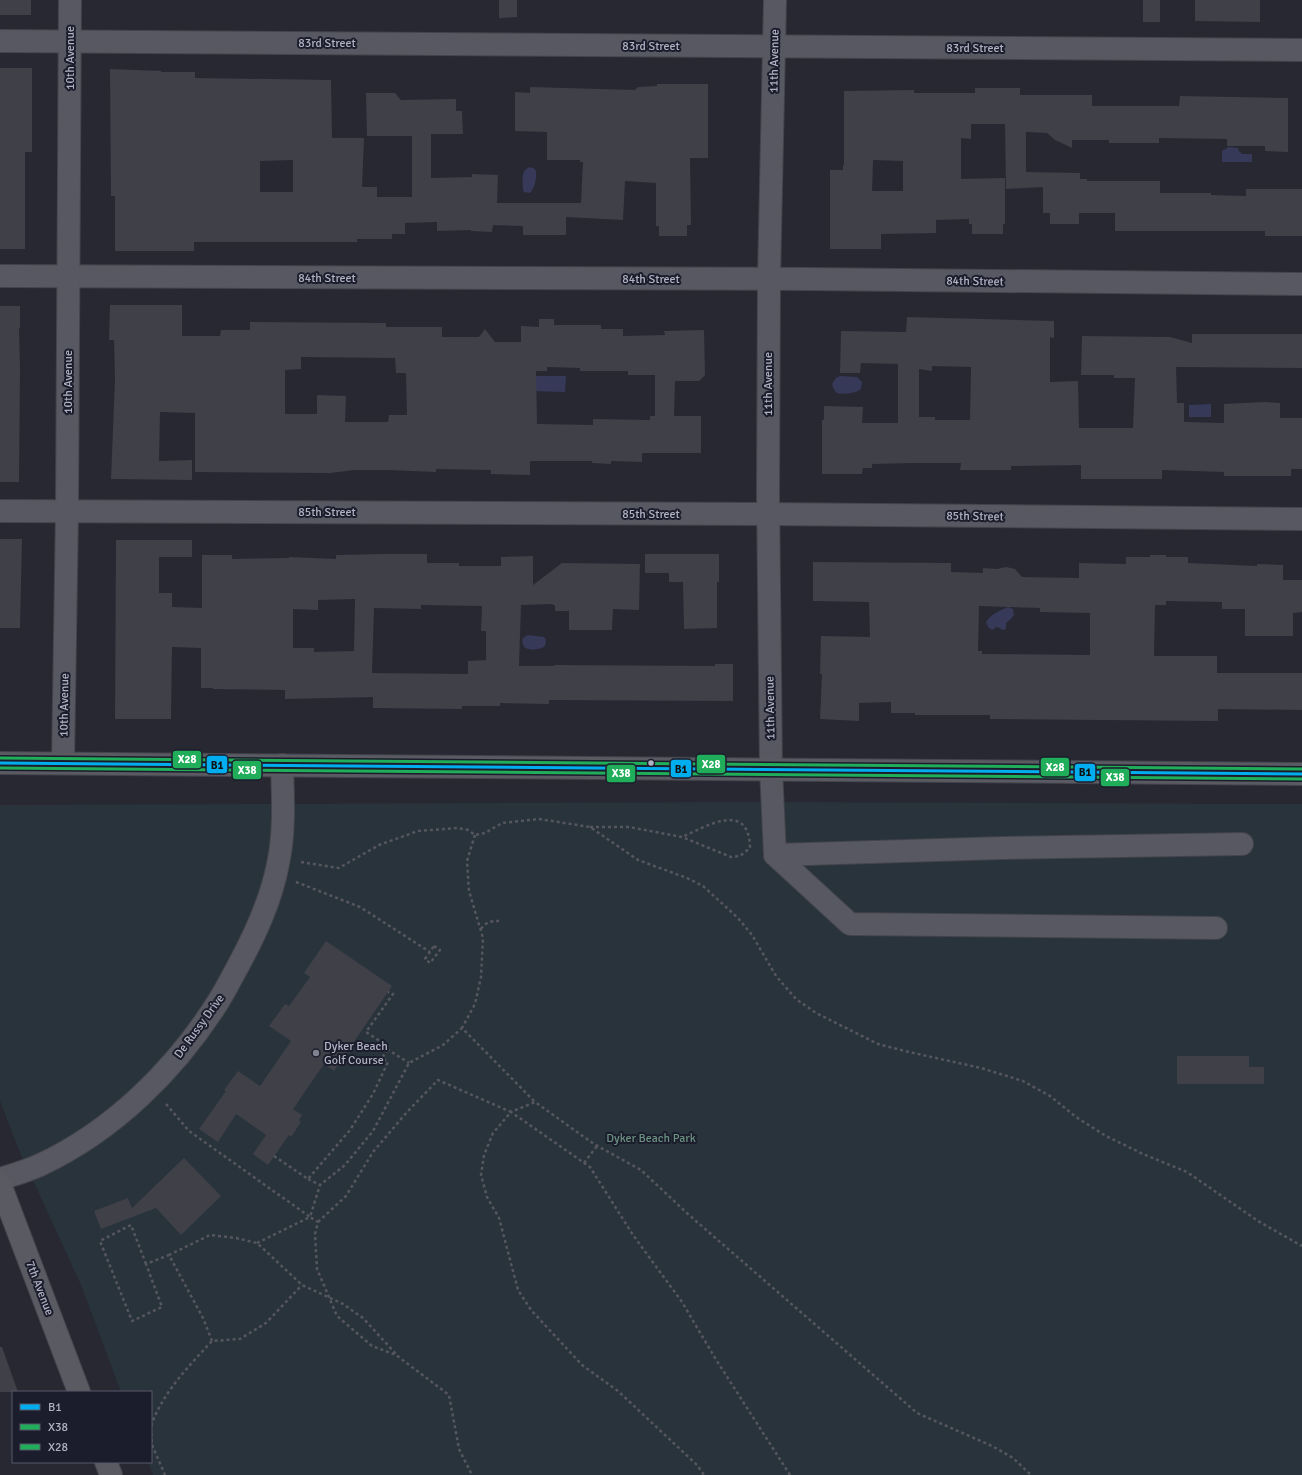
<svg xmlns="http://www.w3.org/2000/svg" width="1302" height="1475" viewBox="0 0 1302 1475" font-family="Signika,sans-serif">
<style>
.green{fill:#29333b}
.water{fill:#373958}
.building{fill:#3f4048;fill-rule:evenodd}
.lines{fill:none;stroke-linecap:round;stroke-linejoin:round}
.minor-casing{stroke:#43444b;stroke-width:24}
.major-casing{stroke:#42434c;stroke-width:24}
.path{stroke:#56575e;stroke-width:2.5;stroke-dasharray:3 3;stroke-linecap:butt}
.minor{stroke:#575861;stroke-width:22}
.major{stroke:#5a5a62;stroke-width:22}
.bus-1-casing{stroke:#1c1d2c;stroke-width:6}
.bus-2-casing{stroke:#1c1d2c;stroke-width:6}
.bus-3-casing{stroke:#1c1d2c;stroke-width:6}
.bus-1{stroke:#00aeef;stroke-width:3}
.bus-2{stroke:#20ae5a;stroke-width:3}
.bus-3{stroke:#20ae5a;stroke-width:3}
.bus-dot{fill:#b1b2c3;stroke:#1c1d2c;stroke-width:1.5}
.poi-dot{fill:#818290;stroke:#1c1d2c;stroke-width:1.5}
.labels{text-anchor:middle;stroke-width:4;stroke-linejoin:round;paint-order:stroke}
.street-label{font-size:12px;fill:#b1b2c3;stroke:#1c1d2c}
.poi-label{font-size:12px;fill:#b1b2c3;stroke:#1c1d2c;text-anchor:start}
.park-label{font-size:12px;fill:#6b9281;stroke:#1c1d2c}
.line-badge{stroke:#1c1d2c;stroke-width:1.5}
.badge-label{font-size:11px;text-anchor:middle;font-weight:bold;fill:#fff}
.pale-badge-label{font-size:11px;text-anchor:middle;font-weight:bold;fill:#111}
</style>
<rect width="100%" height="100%" fill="#272832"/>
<path class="green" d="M 750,802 L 1302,804 L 1302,1475 L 153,1475 L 148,1462 L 151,1462 L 151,1392 L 121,1392 L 81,1285 L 19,1150 L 0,1101 L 0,805 Z"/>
<g class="water">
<path d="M 1229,147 L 1239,148 L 1238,150 L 1242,154 L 1252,154 L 1252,162 L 1222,162 L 1222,151 Z"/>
<path d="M 530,167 L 535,169 C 538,175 535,188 530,193 L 524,192 L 523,190 C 523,181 520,170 530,167 Z"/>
<path d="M 532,376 L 566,376 L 565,392 L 532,391 Z"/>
<path d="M 840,376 L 857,377 L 862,382 L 861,389 C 857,393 843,395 837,393 C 834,391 833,388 832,384 L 836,378 Z"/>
<path d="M 1211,404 L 1211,417 L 1189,417 L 1189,405 Z"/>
<path d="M 1008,607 L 1013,609 L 1014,615 L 1011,619 L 1006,623 L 1006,629 L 1003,630 L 997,627 L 992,630 L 988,627 L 986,622 C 990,615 1000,610 1008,607 Z"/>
<path d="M 528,635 L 544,637 L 546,640 L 545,646 C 540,650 530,651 524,647 L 522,641 L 523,638 Z"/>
</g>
<g class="building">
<rect x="0" y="0" width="31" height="15"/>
<path d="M 499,0 L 517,0 L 517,17 L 499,18 Z"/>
<rect x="1143" y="0" width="17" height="22"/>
<path d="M 1195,0 L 1260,0 L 1260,22 L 1195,21 Z"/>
<path d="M 0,68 L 32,68 L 32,152 L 25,152 L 25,249 L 0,249 Z"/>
<path d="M 110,69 L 161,71 L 161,72 L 195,72 L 195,78 L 331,80 L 332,138 L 364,138 L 362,187 L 377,187 L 377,197 L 412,197 L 412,136 L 367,136 L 366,93 L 395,93 L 401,100 L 456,99 L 456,111 L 462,111 L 463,134 L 431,134 L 431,178 L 472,177 L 472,174 L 498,175 L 497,203 L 581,203 L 583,162 L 580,162 L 580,160 L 547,160 L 547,132 L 515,131 L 515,92 L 530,93 L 530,87 L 635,90 L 638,87 L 657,86 L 657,84 L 708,84 L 708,158 L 690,158 L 691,225 L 687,225 L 687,236 L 659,236 L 659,226 L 656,226 L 656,183 L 625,181 L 623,220 L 566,217 L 566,235 L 523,235 L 523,226 L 493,225 L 492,232 L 471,231 L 471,230 L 437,231 L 437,222 L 405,223 L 405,234 L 392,234 L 392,239 L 357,239 L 357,242 L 194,242 L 194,251 L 115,251 L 115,196 L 111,196 ZM 293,160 L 293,192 L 260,192 L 260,161 Z"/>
<path d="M 975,88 L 1020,88 L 1020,95 L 1092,95 L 1092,106 L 1179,106 L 1180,96 L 1288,98 L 1288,152 L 1265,151 L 1265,146 L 1227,146 L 1227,139 L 1159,138 L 1159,143 L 1109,143 L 1109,140 L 1072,140 L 1072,148 L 1055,140 L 1047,133 L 1026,132 L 1026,172 L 1080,173 L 1080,179 L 1087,179 L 1087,181 L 1160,181 L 1160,193 L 1211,193 L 1211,195 L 1246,196 L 1246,189 L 1302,189 L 1302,236 L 1265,236 L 1265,231 L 1115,231 L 1115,213 L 1079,213 L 1079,224 L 1050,224 L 1050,213 L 1043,213 L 1043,187 L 1006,189 L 1005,124 L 971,124 L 971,139 L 961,138 L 961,179 L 1005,178 L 1005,224 L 1003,224 L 1003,234 L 972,234 L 972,224 L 969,224 L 969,219 L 936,220 L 936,233 L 881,234 L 881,249 L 830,249 L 830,170 L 843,170 L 843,165 L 844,165 L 844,91 L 914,90 L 914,93 L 975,93 ZM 873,160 L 903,161 L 903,191 L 872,191 Z"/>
<path d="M 110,305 L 182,305 L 182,336 L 220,336 L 221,330 L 250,330 L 250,322 L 386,323 L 386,327 L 442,327 L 442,337 L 479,337 L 485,329 L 495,342 L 521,342 L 521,326 L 539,327 L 539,319 L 554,319 L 554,325 L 601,325 L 601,329 L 623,329 L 623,336 L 665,335 L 664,331 L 704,330 L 705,375 L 699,381 L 675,381 L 674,416 L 701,416 L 701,453 L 642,453 L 642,462 L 611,461 L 611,464 L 592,463 L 592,461 L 530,461 L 530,475 L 491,474 L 491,470 L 436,469 L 436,472 L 388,470 L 355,470 L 330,473 L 195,472 L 195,413 L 160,412 L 159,461 L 192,460 L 192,480 L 111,479 L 115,379 L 114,340 L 109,340 ZM 301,357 L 395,358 L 396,373 L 406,373 L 407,415 L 389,415 L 388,422 L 345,422 L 346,396 L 317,395 L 317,414 L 285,414 L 285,370 L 301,369 ZM 547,367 L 580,368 L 580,371 L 628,371 L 628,375 L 655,375 L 655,416 L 650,416 L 650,420 L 593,419 L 593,425 L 537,424 L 536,371 L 547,371 Z"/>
<path d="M 0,306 L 20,306 L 20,328 L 19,328 L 20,369 L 19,482 L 0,482 Z"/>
<path d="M 907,317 L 1054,321 L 1054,338 L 1050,337 L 1050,382 L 1078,381 L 1079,428 L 1133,428 L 1135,378 L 1114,378 L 1114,375 L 1081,375 L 1082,336 L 1170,337 L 1192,343 L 1192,334 L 1302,334 L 1302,368 L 1176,367 L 1177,403 L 1184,403 L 1184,422 L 1224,423 L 1224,404 L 1265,402 L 1280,403 L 1280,418 L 1302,418 L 1302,469 L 1291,469 L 1291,476 L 1224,476 L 1224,472 L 1162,470 L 1162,479 L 1081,479 L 1081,465 L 1011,466 L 1011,470 L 960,470 L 961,463 L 913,463 L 872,464 L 872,468 L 863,468 L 862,474 L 822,474 L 822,420 L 824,420 L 824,406 L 863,407 L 862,423 L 898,423 L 898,364 L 861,363 L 860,373 L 840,373 L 841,331 L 906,332 ZM 932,366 L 971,367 L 970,420 L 935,420 L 935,417 L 919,417 L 919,369 L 932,371 Z"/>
<path d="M 0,539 L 22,539 L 20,628 L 0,628 Z"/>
<path d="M 116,540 L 192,540 L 192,557 L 159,557 L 159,593 L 172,593 L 172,607 L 202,608 L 202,555 L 232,555 L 232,559 L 289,558 L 289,557 L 336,559 L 336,555 L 340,555 L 381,554 L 427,554 L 427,563 L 459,563 L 459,566 L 501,566 L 501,557 L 533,556 L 533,585 L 562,563 L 640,564 L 639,610 L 613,609 L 612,630 L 569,630 L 569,611 L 555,611 L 555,606 L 552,604 L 521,605 L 519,666 L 554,666 L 554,665 L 715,666 L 715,664 L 733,664 L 733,701 L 549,700 L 549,704 L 500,703 L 500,706 L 462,706 L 462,709 L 373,708 L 373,697 L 285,699 L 285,690 L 213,689 L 213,688 L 201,688 L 201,648 L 172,647 L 171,719 L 115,719 ZM 355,599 L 354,651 L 314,652 L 314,648 L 293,648 L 293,609 L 318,610 L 318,600 ZM 421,605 L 482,606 L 481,631 L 486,631 L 486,660 L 468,661 L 468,674 L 372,673 L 374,608 L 421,609 Z"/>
<path d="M 645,554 L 719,554 L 719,582 L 717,582 L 717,628 L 684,629 L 683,582 L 669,582 L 669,573 L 645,573 Z"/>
<path d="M 1150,555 L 1166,555 L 1166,557 L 1188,557 L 1188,563 L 1257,566 L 1257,564 L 1283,565 L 1283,580 L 1302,580 L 1302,612 L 1293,613 L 1293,636 L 1245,636 L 1245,609 L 1222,609 L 1222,602 L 1166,601 L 1166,605 L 1155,605 L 1154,656 L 1217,656 L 1217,673 L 1302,673 L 1302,710 L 1218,709 L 1218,721 L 990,719 L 990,715 L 915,715 L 915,713 L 891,713 L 891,702 L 859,703 L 859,721 L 820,719 L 822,674 L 820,674 L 821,636 L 870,637 L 869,602 L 813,601 L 813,562 L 951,563 L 951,572 L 983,573 L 983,568 L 997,569 L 1006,567 L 1015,569 L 1022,577 L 1079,578 L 1079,563 L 1126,564 L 1126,557 L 1150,557 ZM 979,606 L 1040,608 L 1040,612 L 1090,613 L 1090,655 L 982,654 L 982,651 L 978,651 Z"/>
<path d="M 326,941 L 392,986 L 334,1071 L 324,1064 L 293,1109 L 302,1115 L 299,1120 L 301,1122 L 291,1137 L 289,1135 L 268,1165 L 253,1154 L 266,1135 L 236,1114 L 218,1142 L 199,1129 L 226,1091 L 224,1090 L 238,1071 L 260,1086 L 291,1041 L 269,1026 L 285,1004 L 289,1006 L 310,977 L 304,973 Z"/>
<path d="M 1177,1056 L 1249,1056 L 1249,1067 L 1264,1067 L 1264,1084 L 1177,1084 Z"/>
<path d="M 184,1158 L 221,1196 L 181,1235 L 156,1208 L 101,1229 L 94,1211 L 128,1198 L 132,1208 Z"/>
<path d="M 0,1347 L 2,1347 L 18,1392 L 0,1392 Z"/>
</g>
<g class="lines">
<defs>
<g id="minor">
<path d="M 775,0 L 769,279 L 768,493 L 771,769 L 775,855 L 1002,848 L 1242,844"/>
<path d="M 0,41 L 1302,50"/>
<path d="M 0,276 L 808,279 L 1302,284"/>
<path d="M 0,511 L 768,514 L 1302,519"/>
<path d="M 63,763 L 67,511 L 70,0"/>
<path d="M 775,855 L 850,924 L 1216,928"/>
<path d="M 0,1179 C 13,1175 27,1171 40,1165 C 113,1131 175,1070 218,1002 C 225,991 231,979 237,968 C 255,935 271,901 278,864 C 285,832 283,798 282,765"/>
</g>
<g id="major">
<path d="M 0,763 L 1302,774"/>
<path d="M 0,1184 L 79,1392"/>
<path d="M 106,1462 L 111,1475"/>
</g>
</defs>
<use href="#minor" class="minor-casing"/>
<use href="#major" class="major-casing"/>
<g class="path">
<path d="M 590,827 L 629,827 L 682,837 L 731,857 L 740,856 L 750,848 C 749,800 707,826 682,837"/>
<path d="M 475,835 L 467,861 L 469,891 L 483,938 L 481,977 L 475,1004 L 462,1028 L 535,1102"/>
<path d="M 301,862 L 339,868 L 379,845 L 418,831 L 458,828 L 468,830 L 475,835 L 485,833 L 502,823 L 539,819 L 590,827 L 638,860 L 687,878 L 703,886 L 738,918 L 752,935 L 776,976 L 796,999 L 816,1013 L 878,1044 L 909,1052 L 981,1068 L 1023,1081 L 1050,1096 L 1076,1117 L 1106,1136 L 1143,1154 L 1187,1172 L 1258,1221 L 1302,1246"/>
<path d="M 296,882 L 360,907 L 430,952"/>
<path d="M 481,929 C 486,922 491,921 499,921"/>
<path d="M 434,946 L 440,950 L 430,963 L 425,959 Z"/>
<path d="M 387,1049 L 409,1063"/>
<path d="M 166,1104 L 189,1131 L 310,1217 L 320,1185 L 345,1165 L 373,1131 L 409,1063 L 443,1045 L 462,1028"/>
<path d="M 274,1156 L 308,1179 L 350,1130 L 373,1094 L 388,1062 L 382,1058 L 389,1047 L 366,1032 L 393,994 L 388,992"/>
<path d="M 584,1163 L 597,1146"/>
<path d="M 308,1179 L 320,1185"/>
<path d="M 318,1222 L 346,1196 L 373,1152 L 407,1112 L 438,1080 L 511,1112 L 493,1133 L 484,1155 L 481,1175 L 487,1197 L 499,1218 L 518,1290 L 531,1310 L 582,1365 L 618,1391 L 697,1465 L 704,1475"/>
<path d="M 257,1243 L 310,1217 L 318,1222 L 315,1234 L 317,1269 L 337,1316 L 372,1346 L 396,1355 L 449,1395 L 459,1449 L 472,1475"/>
<path d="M 146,1264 L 131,1225 L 100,1241 L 132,1321 L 162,1307 L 146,1264 L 169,1255"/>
<path d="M 212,1341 L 203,1318 L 169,1255 L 210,1235 L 236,1238 L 257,1243 L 302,1285 L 343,1304 L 363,1318 L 396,1354"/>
<path d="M 151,1426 C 163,1392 188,1367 212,1341 L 240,1339 L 266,1323 L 302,1285"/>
<path d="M 151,1433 L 152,1445 L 165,1475"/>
<path d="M 790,1475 L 715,1358 L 682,1302 L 633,1235 L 590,1167 L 511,1112 L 535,1102 L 594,1144 L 641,1170 L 689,1215 L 917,1413 L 992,1446 L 1013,1458 L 1031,1475"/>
</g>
<use href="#minor" class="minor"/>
<use href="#major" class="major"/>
<defs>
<path id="bus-1" d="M 0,763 L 1302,774"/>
<path id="bus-2" d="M 0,768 L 1302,779"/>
<path id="bus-3" d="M 0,758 L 1302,769"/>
</defs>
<use href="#bus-1" class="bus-1-casing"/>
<use href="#bus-2" class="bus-2-casing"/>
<use href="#bus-3" class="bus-3-casing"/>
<use href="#bus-1" class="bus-1"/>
<use href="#bus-2" class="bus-2"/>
<use href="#bus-3" class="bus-3"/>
</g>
<circle class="bus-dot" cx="651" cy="763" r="3.5"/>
<circle class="poi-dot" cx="316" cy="1053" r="4"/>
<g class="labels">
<g class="street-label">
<text x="327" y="47">83rd Street</text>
<text x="651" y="50">83rd Street</text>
<text x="975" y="52">83rd Street</text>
<text transform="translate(70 58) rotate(-90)" y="4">10th Avenue</text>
<text transform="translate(774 61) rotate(-89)" y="4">11th Avenue</text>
<text x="327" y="282">84th Street</text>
<text x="651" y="283">84th Street</text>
<text transform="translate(975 281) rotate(1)" y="4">84th Street</text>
<text transform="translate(68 382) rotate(-90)" y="4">10th Avenue</text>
<text transform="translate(768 384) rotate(-90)" y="4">11th Avenue</text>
<text x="327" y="516">85th Street</text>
<text x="651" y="518">85th Street</text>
<text transform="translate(975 516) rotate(1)" y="4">85th Street</text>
<text transform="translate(64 705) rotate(-89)" y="4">10th Avenue</text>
<text transform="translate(770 708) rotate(-91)" y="4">11th Avenue</text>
<text transform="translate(199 1026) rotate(-54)" y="4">De Russy Drive</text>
<text transform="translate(40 1288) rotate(69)" y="4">7th Avenue</text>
</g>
<g class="poi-label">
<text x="324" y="1050">Dyker Beach<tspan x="324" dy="14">Golf Course</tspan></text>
</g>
<g class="park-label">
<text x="651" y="1142">Dyker Beach Park</text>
</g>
</g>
<g class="line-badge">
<rect x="172" y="750" width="30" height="19" rx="4" fill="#20ae5a"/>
<rect x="696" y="754" width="30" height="20" rx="4" fill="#20ae5a"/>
<rect x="206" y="755" width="22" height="19" rx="4" fill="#00aeef"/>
<rect x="1040" y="757" width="30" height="20" rx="4" fill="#20ae5a"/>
<rect x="670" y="759" width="22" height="19" rx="4" fill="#00aeef"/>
<rect x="232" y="760" width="30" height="20" rx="4" fill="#20ae5a"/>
<rect x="1074" y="763" width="22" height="19" rx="4" fill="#00aeef"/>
<rect x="606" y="764" width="30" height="19" rx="4" fill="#20ae5a"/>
<rect x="1100" y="768" width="30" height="19" rx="4" fill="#20ae5a"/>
</g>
<g class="badge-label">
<text x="187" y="763">X28</text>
<text x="711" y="768">X28</text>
<text x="1055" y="771">X28</text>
<text x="247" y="774">X38</text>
<text x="621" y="777">X38</text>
<text x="1115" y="781">X38</text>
</g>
<g class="pale-badge-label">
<text x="217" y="769">B1</text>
<text x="681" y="773">B1</text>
<text x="1085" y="776">B1</text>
</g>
<rect x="12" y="1391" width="140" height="72" fill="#1c1d2c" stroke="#585968"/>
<rect x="20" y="1404" width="20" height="6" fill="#00aeef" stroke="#585968"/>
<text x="48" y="1411" font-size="12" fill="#b1b2c3">B1</text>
<rect x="20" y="1424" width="20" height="6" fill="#20ae5a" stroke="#585968"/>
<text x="48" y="1431" font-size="12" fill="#b1b2c3">X38</text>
<rect x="20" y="1444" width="20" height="6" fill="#20ae5a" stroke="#585968"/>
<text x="48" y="1451" font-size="12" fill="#b1b2c3">X28</text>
</svg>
